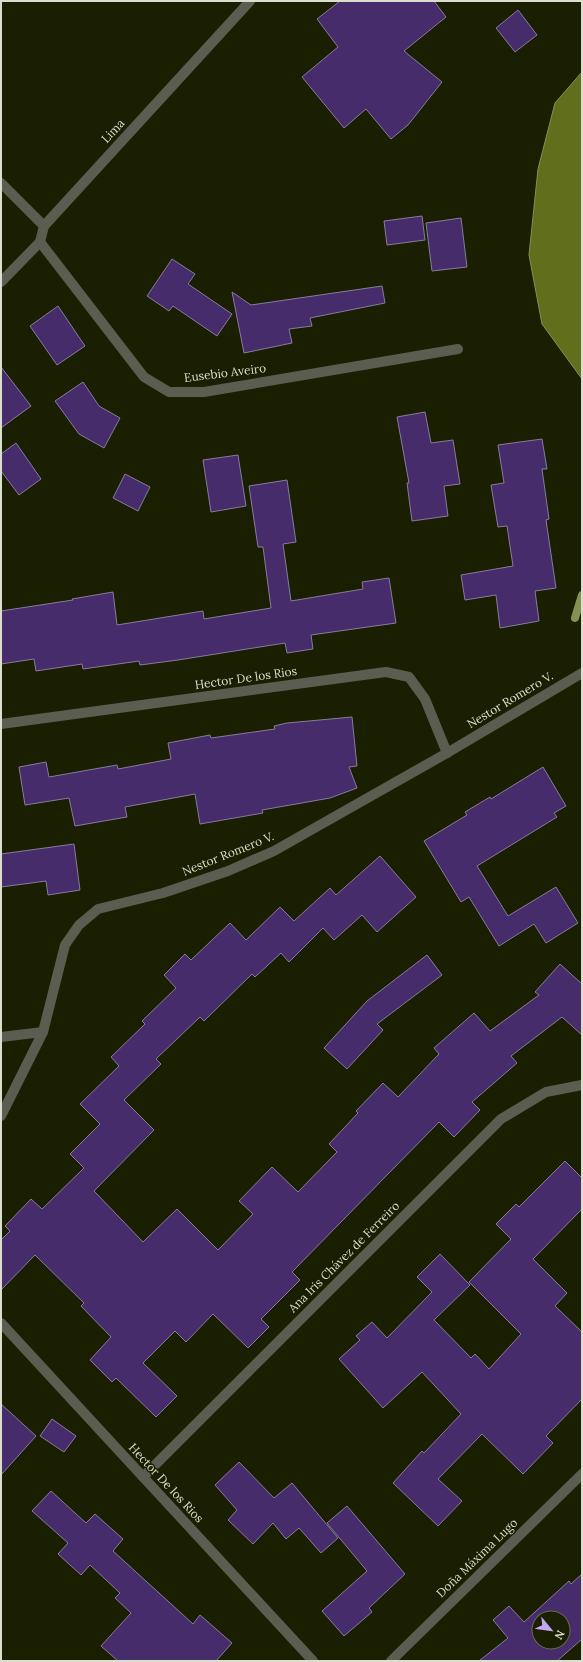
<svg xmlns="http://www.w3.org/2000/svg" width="583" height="1662" viewBox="0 0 583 1662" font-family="Lora,serif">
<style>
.water{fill:#616f1c;stroke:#859151}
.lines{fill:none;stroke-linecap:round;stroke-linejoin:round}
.stream{stroke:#859151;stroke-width:8}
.building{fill:#462c6b;stroke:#867c9b;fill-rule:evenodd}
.minor{stroke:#5a5d50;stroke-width:10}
.labels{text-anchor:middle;stroke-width:3;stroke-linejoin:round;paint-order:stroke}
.street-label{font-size:12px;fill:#dadfcd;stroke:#1a1f02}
</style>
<rect width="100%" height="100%" fill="#1a1f02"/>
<path class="water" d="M 582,72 L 582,379 L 542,324 L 529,255 L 538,169 L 555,103 Z"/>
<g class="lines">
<path class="stream" d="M 575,618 L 582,595"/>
</g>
<g class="building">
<path d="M 340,1 L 434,1 L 446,17 L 404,51 L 442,82 L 408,125 L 391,139 L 366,109 L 344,128 L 302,77 L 338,47 L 317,19 Z"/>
<path d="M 518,10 L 537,35 L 515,52 L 496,28 Z"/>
<path d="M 422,216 L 425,240 L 387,245 L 384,221 Z"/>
<path d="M 461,218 L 467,267 L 432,271 L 426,223 Z"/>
<path d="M 172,259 L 195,274 L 188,284 L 232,314 L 217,336 L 173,306 L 169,311 L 147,296 Z"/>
<path d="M 382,286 L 385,303 L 310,318 L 312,326 L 289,329 L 292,343 L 244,353 L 232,292 L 251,305 Z"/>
<path d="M 58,306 L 85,346 L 57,365 L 30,326 Z"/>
<path d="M 1,367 L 31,406 L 1,428 Z"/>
<path d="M 83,382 L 99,406 L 120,418 L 104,448 L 79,434 L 55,401 Z"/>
<path d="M 425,412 L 431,443 L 453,440 L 460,484 L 444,486 L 448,516 L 412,521 L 407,483 L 409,483 L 397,417 Z"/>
<path d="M 542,439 L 547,469 L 542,469 L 549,519 L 546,520 L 556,588 L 535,591 L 539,621 L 500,628 L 496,595 L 465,600 L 461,575 L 513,566 L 507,526 L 498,527 L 491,485 L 504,483 L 498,445 Z"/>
<path d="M 16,443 L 41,479 L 19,495 L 1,471 L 1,454 Z"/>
<path d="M 238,455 L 246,506 L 211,512 L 203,460 Z"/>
<path d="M 125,474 L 150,487 L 138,511 L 113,498 Z"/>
<path d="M 287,480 L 296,542 L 283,544 L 291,601 L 363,589 L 362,582 L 389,578 L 396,623 L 311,635 L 313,649 L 287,653 L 285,643 L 178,660 L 140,665 L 139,661 L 83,669 L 82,664 L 36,671 L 34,659 L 1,664 L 1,611 L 73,600 L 72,599 L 113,592 L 117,625 L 203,611 L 204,619 L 271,608 L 263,547 L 258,547 L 249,486 Z"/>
<path d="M 352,717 L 357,766 L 349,767 L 357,788 L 330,798 L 262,810 L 263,813 L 200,824 L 195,794 L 125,807 L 127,817 L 75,826 L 69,798 L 25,805 L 19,767 L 46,762 L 49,777 L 117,765 L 118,769 L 171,759 L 168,743 L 210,735 L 211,738 L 275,729 L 274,726 L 287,723 Z"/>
<path d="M 543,767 L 566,806 L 554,813 L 557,817 L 477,866 L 508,916 L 556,887 L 578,923 L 546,943 L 534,924 L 499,946 L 469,897 L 461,902 L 424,841 L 467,815 L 465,812 L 490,797 L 491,799 Z"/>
<path d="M 74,844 L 80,890 L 48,895 L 46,881 L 1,887 L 1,854 Z"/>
<path d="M 380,856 L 416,897 L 377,932 L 362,915 L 334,940 L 323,928 L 289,962 L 281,953 L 255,977 L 252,974 L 204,1021 L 200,1017 L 156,1059 L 161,1064 L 124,1100 L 154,1130 L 94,1191 L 143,1242 L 177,1209 L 218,1250 L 253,1214 L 239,1201 L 272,1167 L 298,1192 L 337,1152 L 329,1144 L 358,1113 L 356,1111 L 383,1083 L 398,1097 L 439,1054 L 434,1048 L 474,1013 L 490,1031 L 539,995 L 535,992 L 560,964 L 582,984 L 582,1035 L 562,1017 L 511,1056 L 517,1063 L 472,1102 L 480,1110 L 454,1137 L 439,1122 L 292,1272 L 300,1280 L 261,1319 L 269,1327 L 248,1348 L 213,1314 L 186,1342 L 175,1331 L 143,1363 L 177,1396 L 156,1417 L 116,1378 L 112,1382 L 90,1360 L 111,1337 L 81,1306 L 84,1303 L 35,1255 L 1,1290 L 1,1240 L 10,1231 L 5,1226 L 31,1199 L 42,1209 L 84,1168 L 70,1154 L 100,1124 L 80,1104 L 119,1066 L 111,1057 L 145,1024 L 142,1021 L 176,988 L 164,975 L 185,954 L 191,960 L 230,923 L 246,940 L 280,907 L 294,921 L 330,888 L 336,895 Z"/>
<path d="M 427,955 L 442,975 L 377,1024 L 383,1030 L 347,1069 L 324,1048 L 367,1001 Z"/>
<path d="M 565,1161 L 582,1178 L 582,1209 L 533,1259 L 567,1293 L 555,1306 L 582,1332 L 582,1399 L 546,1436 L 553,1443 L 523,1474 L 482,1434 L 438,1479 L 462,1501 L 438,1526 L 393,1483 L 422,1451 L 424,1453 L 461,1414 L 422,1372 L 383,1408 L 339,1359 L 360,1340 L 356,1336 L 372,1322 L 387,1338 L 432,1292 L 417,1277 L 440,1254 L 470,1285 L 434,1320 L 471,1358 L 475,1354 L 489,1369 L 521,1334 L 469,1282 L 511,1239 L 496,1224 L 516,1204 L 519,1207 Z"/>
<path d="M 1,1404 L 36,1436 L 1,1475 Z"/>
<path d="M 52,1419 L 76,1436 L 64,1452 L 40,1436 Z"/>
<path d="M 239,1462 L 274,1498 L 292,1483 L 338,1538 L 321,1553 L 299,1528 L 286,1539 L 273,1523 L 253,1544 L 228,1520 L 237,1510 L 215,1485 Z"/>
<path d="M 51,1491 L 86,1523 L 95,1514 L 123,1539 L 113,1551 L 193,1624 L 200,1615 L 232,1643 L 216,1661 L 118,1661 L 101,1646 L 131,1613 L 115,1598 L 120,1593 L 90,1565 L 81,1575 L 58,1554 L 68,1543 L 32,1511 Z"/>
<path d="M 347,1506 L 405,1574 L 369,1608 L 372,1612 L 344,1636 L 322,1611 L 367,1571 L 327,1523 Z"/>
<path d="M 582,1574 L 582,1639 L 557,1661 L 479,1661 L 508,1638 L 493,1620 L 509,1606 L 524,1622 L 569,1581 L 571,1584 ZM 539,1618 L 563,1618 L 563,1642 L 539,1642 Z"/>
</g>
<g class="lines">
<g class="minor">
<path d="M 1,183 L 44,226"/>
<path d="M 40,242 L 144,377 L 169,392 L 204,392 L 458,349"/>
<path d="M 1,282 L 40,242 L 44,226 L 250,1"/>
<path d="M 1,724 L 386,672 L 409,677 L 425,699 L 447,753"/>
<path d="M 1,1037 L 43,1032"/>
<path d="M 1,1116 L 43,1032 L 65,945 L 79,925 L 98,909 L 163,893 L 228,871 L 274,851 L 447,753 L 582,673"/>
<path d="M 1,1323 L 313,1661"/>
<path d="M 143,1477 L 501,1119 L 546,1092 L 582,1085"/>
<path d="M 391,1661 L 582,1474"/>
</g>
</g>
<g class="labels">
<g class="street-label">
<text transform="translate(113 131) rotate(-47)" y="4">Lima</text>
<text transform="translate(225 373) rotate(-7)" y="4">Eusebio Aveiro</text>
<text transform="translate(246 678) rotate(-8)" y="4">Hector De los Rios</text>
<text transform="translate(510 700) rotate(-31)" y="4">Nestor Romero V.</text>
<text transform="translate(228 854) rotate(-22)" y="4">Nestor Romero V.</text>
<text transform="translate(344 1257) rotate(-45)" y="4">Ana Iris Chávez de Ferreiro</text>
<text transform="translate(166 1483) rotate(47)" y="4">Hector De los Rios</text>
<text transform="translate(477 1558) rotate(-44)" y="4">Doña Máxima Lugo</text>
</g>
</g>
<rect width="583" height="1662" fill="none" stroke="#dadfcd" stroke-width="4"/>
<g transform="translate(551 1630) rotate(119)"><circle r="19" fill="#1a1f02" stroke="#676c53"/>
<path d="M0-3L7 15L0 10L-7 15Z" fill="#c2a8f2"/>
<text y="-6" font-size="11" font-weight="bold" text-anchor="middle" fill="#dadfcd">N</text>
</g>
</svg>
